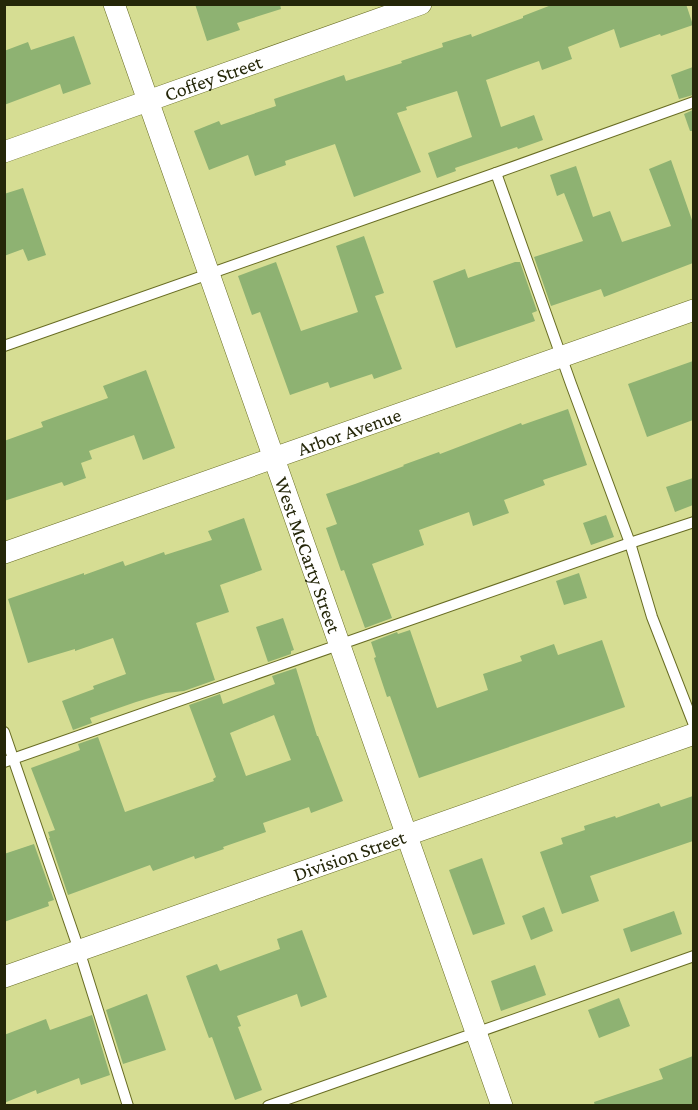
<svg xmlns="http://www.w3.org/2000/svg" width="698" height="1110" viewBox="0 0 698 1110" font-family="'Crimson Pro',serif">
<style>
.building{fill:#8eb272;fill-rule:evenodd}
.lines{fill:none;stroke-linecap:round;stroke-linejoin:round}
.service-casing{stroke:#686c23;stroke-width:12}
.minor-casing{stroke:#686c23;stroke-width:22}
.service{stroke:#fff;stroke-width:10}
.minor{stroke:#fff;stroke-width:21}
.labels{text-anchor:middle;stroke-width:4.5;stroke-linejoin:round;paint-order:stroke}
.street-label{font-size:20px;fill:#252709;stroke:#d6dd93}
</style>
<rect width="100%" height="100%" fill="#d6dd93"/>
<g class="building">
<path d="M 195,4 L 280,4 L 281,9 L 237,23 L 240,30 L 207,41 Z"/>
<path d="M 554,4 L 686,4 L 693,25 L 661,36 L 660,34 L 620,48 L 614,29 L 568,47 L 572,59 L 542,70 L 539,61 L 486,80 L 501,127 L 534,115 L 543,140 L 518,149 L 517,147 L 455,168 L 456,171 L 437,178 L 428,153 L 472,137 L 457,91 L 406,107 L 407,110 L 397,113 L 421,172 L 354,197 L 335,144 L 285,161 L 286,165 L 255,176 L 248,155 L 209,170 L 194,131 L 219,121 L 221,125 L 276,106 L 274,99 L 344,75 L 346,81 L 402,63 L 401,61 L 443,47 L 442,43 L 471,34 L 472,37 L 523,18 L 523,16 Z"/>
<path d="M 74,36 L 91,84 L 63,94 L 60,84 L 4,105 L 4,51 L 28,42 L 31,50 Z"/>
<path d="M 693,67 L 693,95 L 679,99 L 671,75 Z"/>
<path d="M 693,110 L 693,131 L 690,131 L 684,114 Z"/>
<path d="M 671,160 L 693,223 L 693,263 L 604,297 L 601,289 L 551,306 L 534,257 L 583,241 L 564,193 L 557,196 L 550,175 L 576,166 L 593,217 L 610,211 L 622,242 L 671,226 L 649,169 Z"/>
<path d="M 23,188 L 46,255 L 28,261 L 23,249 L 4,256 L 4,194 Z"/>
<path d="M 364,236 L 384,293 L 375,296 L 402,369 L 374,379 L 372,374 L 330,388 L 328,382 L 290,395 L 260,312 L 252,315 L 238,276 L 276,262 L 301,331 L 358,312 L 336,246 Z"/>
<path d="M 515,262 L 520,262 L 537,311 L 532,313 L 535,321 L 456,348 L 433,281 L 465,269 L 468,278 Z"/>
<path d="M 693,361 L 693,420 L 647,437 L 628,384 Z"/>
<path d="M 146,370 L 175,448 L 143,460 L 134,435 L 89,451 L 92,459 L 81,463 L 86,478 L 64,486 L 62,482 L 4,501 L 4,441 L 43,427 L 41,422 L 108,398 L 103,386 Z"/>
<path d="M 568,409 L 587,465 L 543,480 L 545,485 L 504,500 L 509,513 L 473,526 L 469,512 L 419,530 L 424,545 L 372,564 L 392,618 L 365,628 L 344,570 L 341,571 L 326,528 L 337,524 L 326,494 L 355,484 L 404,466 L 403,465 L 439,452 L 440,454 L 521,423 L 522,425 Z"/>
<path d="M 693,478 L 693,505 L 675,512 L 666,487 Z"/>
<path d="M 606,515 L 614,537 L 591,545 L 583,523 Z"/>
<path d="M 244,518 L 262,570 L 220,585 L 229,612 L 196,623 L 215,680 L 184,691 L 166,693 L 136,702 L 90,718 L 92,723 L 73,730 L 62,701 L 94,689 L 93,686 L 126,674 L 113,638 L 75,651 L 75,649 L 28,663 L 8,599 L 84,573 L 84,575 L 123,561 L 125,566 L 164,552 L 165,555 L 212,540 L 208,531 Z"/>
<path d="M 579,573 L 587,598 L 564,605 L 556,581 Z"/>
<path d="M 283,618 L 294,650 L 291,651 L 291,654 L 268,662 L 256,627 Z"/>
<path d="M 410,630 L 437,708 L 488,690 L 483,674 L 522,661 L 520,656 L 554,644 L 558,655 L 602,640 L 625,707 L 419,778 L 390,696 L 387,697 L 374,658 L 376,657 L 371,642 L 397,632 L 398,634 Z"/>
<path d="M 296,668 L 317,736 L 318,736 L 343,801 L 311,813 L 309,807 L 263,823 L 266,832 L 223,847 L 224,849 L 195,859 L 194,856 L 153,871 L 150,865 L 68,895 L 49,838 L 50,838 L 48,832 L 55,830 L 31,768 L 80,750 L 78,744 L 98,737 L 125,812 L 214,781 L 213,779 L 216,777 L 189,705 L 220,694 L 223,704 L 275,684 L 272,676 ZM 274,715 L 291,760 L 246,776 L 230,733 Z"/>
<path d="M 693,796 L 693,841 L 590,876 L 599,901 L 562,914 L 540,852 L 563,844 L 561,838 L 585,830 L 584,826 L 615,816 L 616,818 L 659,803 L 661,807 Z"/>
<path d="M 34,844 L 54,900 L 48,902 L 49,906 L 4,922 L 4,854 Z"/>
<path d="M 482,858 L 505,924 L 473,935 L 449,870 Z"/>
<path d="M 544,907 L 553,931 L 531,940 L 522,916 Z"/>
<path d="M 674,911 L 682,934 L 631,952 L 623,929 Z"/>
<path d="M 302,930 L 327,997 L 301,1007 L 297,994 L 237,1016 L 241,1026 L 238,1027 L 262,1090 L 235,1100 L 212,1037 L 209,1038 L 186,976 L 217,964 L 220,971 L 280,949 L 277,939 Z"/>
<path d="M 535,965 L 546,995 L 501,1011 L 491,981 Z"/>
<path d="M 147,994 L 166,1050 L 123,1064 L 106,1010 Z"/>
<path d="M 619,998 L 630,1026 L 599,1038 L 588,1010 Z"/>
<path d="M 92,1015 L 110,1075 L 81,1085 L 79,1078 L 37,1094 L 36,1090 L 4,1103 L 4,1035 L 46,1019 L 50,1030 Z"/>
<path d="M 693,1056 L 693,1106 L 595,1106 L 594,1102 L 663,1079 L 659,1069 Z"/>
</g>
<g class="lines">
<defs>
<g id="service">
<path d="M 496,173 L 571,384 L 630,543 L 652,617 L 694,725"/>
<path d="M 4,346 L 496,173 L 694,102"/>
<path d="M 4,732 L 79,950 L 128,1106"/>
<path d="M 4,762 L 630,543 L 694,522"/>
<path d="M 268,1106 L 694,956"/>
</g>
<g id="minor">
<path id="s1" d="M 114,4 L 502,1106"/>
<path id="s2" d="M 4,152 L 421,4"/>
<path id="s3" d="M 4,553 L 694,310"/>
<path id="s4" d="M 4,977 L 694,734"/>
</g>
</defs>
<use href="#service" class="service-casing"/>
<use href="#minor" class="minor-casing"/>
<use href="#service" class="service"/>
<use href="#minor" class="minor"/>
</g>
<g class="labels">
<g class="street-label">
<text dy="7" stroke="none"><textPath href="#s2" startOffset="222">Coffey Street</textPath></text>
<text dy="7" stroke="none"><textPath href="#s3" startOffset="366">Arbor Avenue</textPath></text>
<text dy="7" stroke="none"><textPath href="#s1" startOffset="584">West McCarty Street</textPath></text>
<text dy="7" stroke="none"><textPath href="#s4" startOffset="366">Division Street</textPath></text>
</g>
</g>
<rect width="698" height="1110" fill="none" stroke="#252709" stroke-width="12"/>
</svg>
